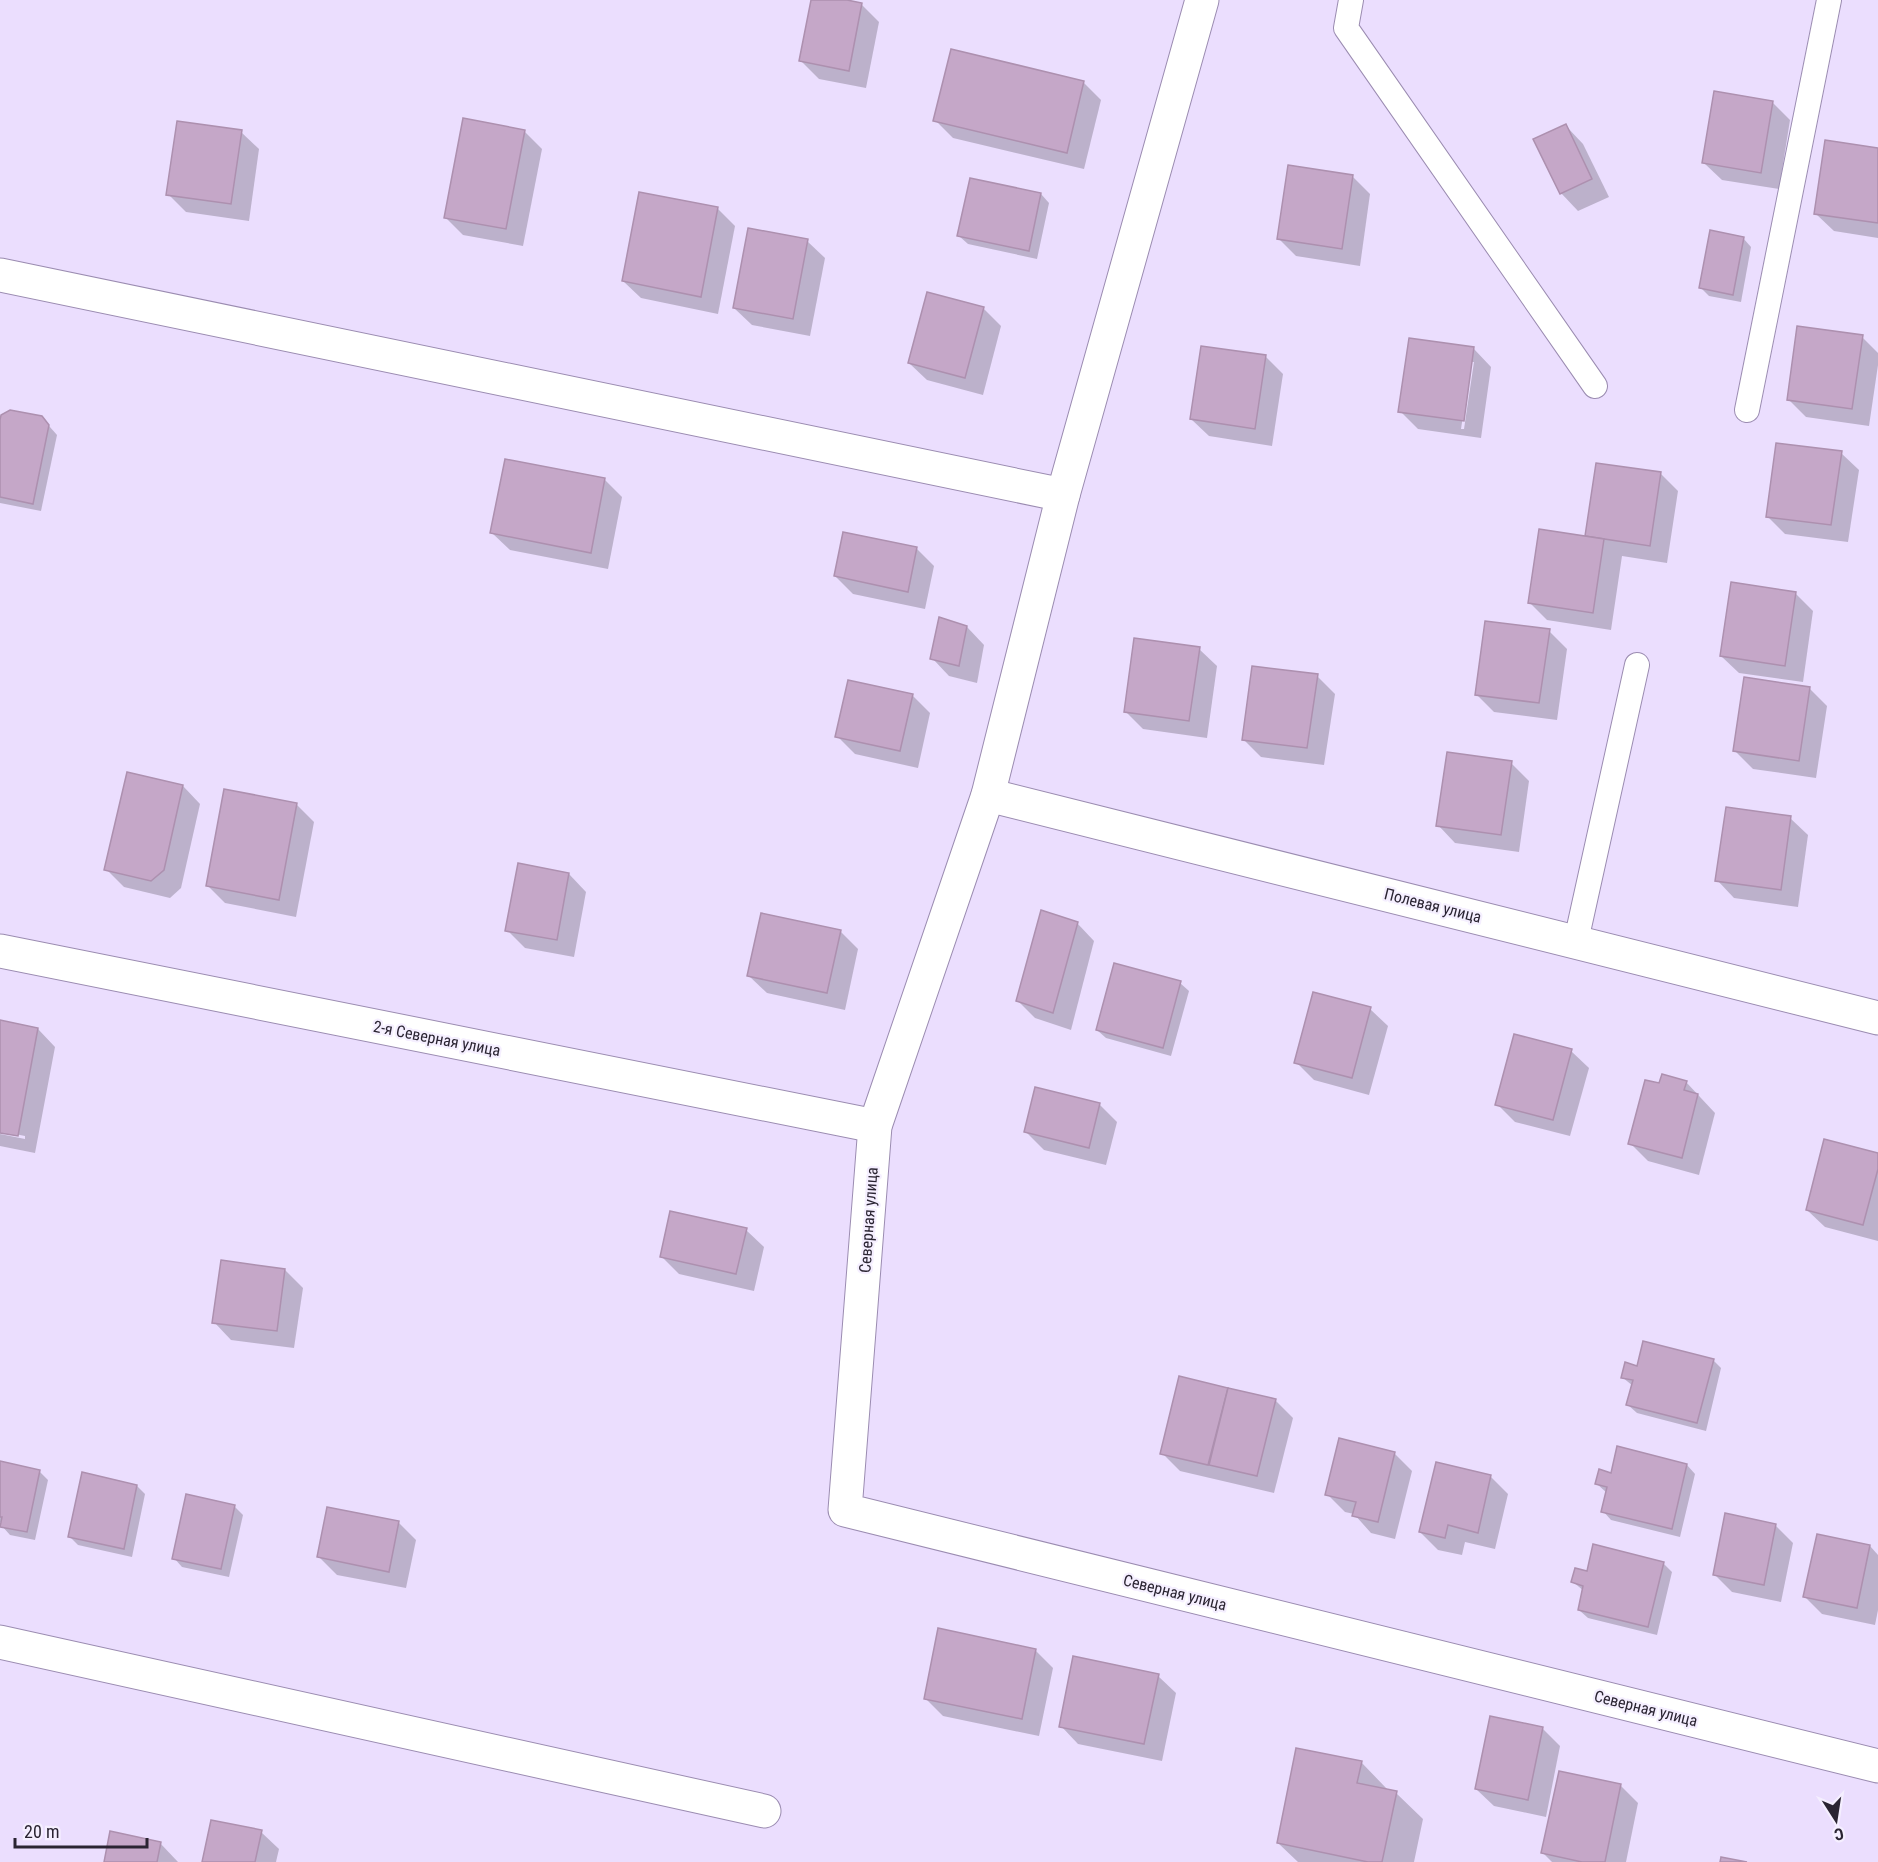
<svg xmlns="http://www.w3.org/2000/svg" width="1878" height="1862" viewBox="0 0 1878 1862" font-family="'Roboto Condensed',sans-serif">
<style>
.shadow{fill:#0003;fill-rule:evenodd}
.building{fill:#c5a7c8;stroke:#ad90af;stroke-width:1.5}
.lines{fill:none;stroke-linecap:round;stroke-linejoin:round}
.lane-casing{stroke:#9b8cb1;stroke-width:26}
.street-casing{stroke:#9b8cb1;stroke-width:35}
.lane{stroke:#fff;stroke-width:24}
.street{stroke:#fff;stroke-width:33}
.labels{text-anchor:middle;stroke-width:4.5;stroke-linejoin:round;paint-order:stroke}
.street-label{font-size:16px;fill:#2a2432;stroke:#f5efff}
</style>
<rect width="100%" height="100%" fill="#ebdefe"/>
<g class="shadow">
<path d="M 813,0 L 840,0 L 861,4 L 879,22 L 866,88 L 819,79 L 801,61 Z"/>
<path d="M 1083,82 L 1101,100 L 1084,169 L 953,138 L 935,120 Z"/>
<path d="M 1772,102 L 1790,120 L 1779,189 L 1722,180 L 1704,163 Z"/>
<path d="M 1566,126 L 1583,144 L 1609,197 L 1578,211 L 1561,193 Z"/>
<path d="M 524,131 L 542,149 L 523,246 L 463,235 L 445,217 Z"/>
<path d="M 241,132 L 259,149 L 249,221 L 186,212 L 168,194 Z"/>
<path d="M 1878,149 L 1878,238 L 1834,231 L 1816,214 Z"/>
<path d="M 1352,176 L 1370,194 L 1360,266 L 1296,256 L 1279,239 Z"/>
<path d="M 1041,194 L 1049,203 L 1037,259 L 968,244 L 959,236 Z"/>
<path d="M 717,208 L 735,226 L 718,314 L 641,298 L 623,281 Z"/>
<path d="M 1743,238 L 1751,247 L 1741,302 L 1709,296 L 1701,288 Z"/>
<path d="M 807,241 L 825,258 L 810,336 L 752,325 L 734,308 Z"/>
<path d="M 983,308 L 1001,326 L 983,395 L 927,380 L 909,363 Z"/>
<path d="M 1862,337 L 1878,353 L 1878,365 L 1869,426 L 1806,417 L 1788,399 Z"/>
<path d="M 1410,340 L 1474,349 L 1491,367 L 1481,438 L 1418,429 L 1400,411 ZM 1471,362 L 1474,362 L 1464,429 L 1461,429 Z"/>
<path d="M 1265,356 L 1283,374 L 1272,446 L 1209,436 L 1191,419 Z"/>
<path d="M 42,418 L 57,435 L 41,511 L 0,503 L 0,425 Z"/>
<path d="M 1841,453 L 1859,470 L 1848,542 L 1785,534 L 1767,516 Z"/>
<path d="M 1597,464 L 1660,473 L 1678,491 L 1667,563 L 1622,556 L 1611,630 L 1547,620 L 1530,603 L 1586,538 Z"/>
<path d="M 604,479 L 622,497 L 608,569 L 510,550 L 492,533 Z"/>
<path d="M 845,534 L 917,549 L 934,566 L 925,609 L 853,594 L 835,576 Z"/>
<path d="M 1795,593 L 1813,611 L 1803,682 L 1739,673 L 1721,656 Z"/>
<path d="M 967,627 L 984,645 L 977,683 L 949,676 L 932,658 Z"/>
<path d="M 1549,631 L 1567,649 L 1557,720 L 1494,712 L 1476,694 Z"/>
<path d="M 1199,649 L 1217,666 L 1207,738 L 1143,729 L 1125,711 Z"/>
<path d="M 1317,676 L 1335,694 L 1324,765 L 1261,757 L 1243,739 Z"/>
<path d="M 1809,688 L 1827,706 L 1816,778 L 1753,769 L 1735,751 Z"/>
<path d="M 912,695 L 930,713 L 918,768 L 855,754 L 837,736 Z"/>
<path d="M 1511,763 L 1529,781 L 1519,852 L 1455,843 L 1438,825 Z"/>
<path d="M 183,786 L 200,804 L 181,888 L 170,898 L 124,887 L 106,869 Z"/>
<path d="M 296,804 L 314,822 L 296,917 L 225,903 L 207,885 Z"/>
<path d="M 1790,818 L 1808,835 L 1798,907 L 1734,898 L 1717,880 Z"/>
<path d="M 569,874 L 586,892 L 574,957 L 525,948 L 507,930 Z"/>
<path d="M 1077,923 L 1094,941 L 1071,1030 L 1035,1018 L 1018,1001 Z"/>
<path d="M 840,931 L 858,949 L 845,1010 L 767,993 L 749,976 Z"/>
<path d="M 1180,983 L 1189,991 L 1171,1056 L 1106,1038 L 1097,1030 Z"/>
<path d="M 1370,1009 L 1388,1026 L 1369,1095 L 1314,1080 L 1296,1062 Z"/>
<path d="M 0,1022 L 38,1029 L 55,1047 L 35,1153 L 0,1146 L 0,1134 L 25,1139 L 25,1136 L 0,1131 Z"/>
<path d="M 1571,1051 L 1589,1068 L 1570,1136 L 1515,1122 L 1497,1104 Z"/>
<path d="M 1686,1082 L 1715,1113 L 1699,1175 L 1648,1161 L 1630,1143 L 1660,1085 Z"/>
<path d="M 1099,1104 L 1117,1122 L 1106,1165 L 1044,1150 L 1026,1132 Z"/>
<path d="M 1878,1154 L 1878,1241 L 1825,1227 L 1807,1210 Z"/>
<path d="M 746,1230 L 764,1247 L 754,1291 L 679,1274 L 661,1256 Z"/>
<path d="M 285,1270 L 303,1288 L 294,1348 L 231,1340 L 214,1322 Z"/>
<path d="M 1713,1360 L 1721,1368 L 1706,1431 L 1637,1413 L 1628,1405 L 1633,1386 L 1622,1377 L 1638,1368 Z"/>
<path d="M 1180,1378 L 1275,1400 L 1293,1418 L 1274,1493 L 1180,1471 L 1162,1453 Z"/>
<path d="M 1394,1453 L 1412,1471 L 1395,1539 L 1371,1533 L 1354,1514 L 1345,1512 L 1327,1494 Z"/>
<path d="M 0,1463 L 39,1471 L 48,1480 L 35,1540 L 10,1535 L 2,1526 L 3,1523 L 0,1522 Z"/>
<path d="M 1687,1465 L 1695,1474 L 1680,1537 L 1611,1520 L 1603,1511 L 1607,1493 L 1597,1484 L 1612,1475 Z"/>
<path d="M 1491,1477 L 1508,1494 L 1495,1549 L 1465,1542 L 1462,1555 L 1438,1550 L 1420,1532 Z"/>
<path d="M 137,1486 L 145,1494 L 132,1557 L 78,1545 L 70,1537 Z"/>
<path d="M 234,1506 L 243,1515 L 229,1577 L 182,1567 L 174,1558 Z"/>
<path d="M 398,1522 L 416,1540 L 406,1588 L 337,1575 L 319,1557 Z"/>
<path d="M 1775,1525 L 1793,1543 L 1781,1602 L 1732,1592 L 1714,1574 Z"/>
<path d="M 1870,1546 L 1878,1555 L 1878,1610 L 1875,1625 L 1822,1614 L 1805,1597 Z"/>
<path d="M 1663,1563 L 1672,1572 L 1657,1635 L 1588,1618 L 1579,1610 L 1584,1591 L 1573,1582 L 1588,1572 Z"/>
<path d="M 1035,1650 L 1053,1668 L 1039,1736 L 943,1716 L 925,1698 Z"/>
<path d="M 1158,1676 L 1176,1693 L 1162,1761 L 1078,1744 L 1061,1726 Z"/>
<path d="M 1542,1728 L 1560,1746 L 1546,1817 L 1494,1806 L 1476,1789 Z"/>
<path d="M 1361,1762 L 1387,1789 L 1387,1791 L 1396,1793 L 1423,1819 L 1414,1862 L 1298,1862 L 1278,1843 Z"/>
<path d="M 1620,1785 L 1638,1803 L 1626,1862 L 1552,1862 L 1543,1853 Z"/>
<path d="M 261,1832 L 279,1849 L 276,1862 L 204,1862 Z"/>
<path d="M 160,1843 L 178,1862 L 105,1862 Z"/>
</g>
<g class="building">
<path d="M 811,0 L 847,0 L 862,3 L 849,71 L 799,61 Z"/>
<path d="M 951,49 L 1084,81 L 1067,153 L 933,121 Z"/>
<path d="M 1714,91 L 1773,101 L 1761,173 L 1702,163 Z"/>
<path d="M 463,118 L 525,130 L 506,229 L 444,218 Z"/>
<path d="M 177,121 L 242,130 L 231,204 L 166,195 Z"/>
<path d="M 1566,124 L 1592,179 L 1560,194 L 1533,139 Z"/>
<path d="M 1825,140 L 1878,148 L 1878,223 L 1814,214 Z"/>
<path d="M 1288,165 L 1353,175 L 1342,249 L 1277,239 Z"/>
<path d="M 970,178 L 1041,193 L 1029,251 L 957,236 Z"/>
<path d="M 639,192 L 718,207 L 701,297 L 622,281 Z"/>
<path d="M 748,228 L 808,239 L 793,319 L 733,308 Z"/>
<path d="M 1710,230 L 1744,237 L 1733,295 L 1699,288 Z"/>
<path d="M 927,292 L 984,307 L 965,378 L 908,363 Z"/>
<path d="M 1797,326 L 1863,335 L 1852,409 L 1787,400 Z"/>
<path d="M 1409,338 L 1474,347 L 1464,421 L 1398,412 Z"/>
<path d="M 1201,346 L 1266,355 L 1255,429 L 1190,419 Z"/>
<path d="M 10,410 L 42,416 L 49,425 L 33,504 L 0,497 L 0,420 L 1,415 Z"/>
<path d="M 1776,443 L 1842,451 L 1831,525 L 1766,517 Z"/>
<path d="M 505,459 L 605,478 L 591,553 L 490,533 Z"/>
<path d="M 1596,463 L 1661,472 L 1650,546 L 1585,536 Z"/>
<path d="M 1539,529 L 1604,539 L 1593,613 L 1528,603 Z"/>
<path d="M 843,532 L 917,547 L 908,592 L 834,576 Z"/>
<path d="M 1731,582 L 1796,592 L 1785,666 L 1720,656 Z"/>
<path d="M 939,617 L 967,626 L 959,666 L 930,659 Z"/>
<path d="M 1485,621 L 1550,629 L 1539,703 L 1475,695 Z"/>
<path d="M 1134,638 L 1200,647 L 1189,721 L 1124,712 Z"/>
<path d="M 1252,666 L 1318,674 L 1307,748 L 1242,740 Z"/>
<path d="M 1744,677 L 1810,687 L 1799,761 L 1733,751 Z"/>
<path d="M 848,680 L 913,694 L 900,751 L 835,737 Z"/>
<path d="M 1447,752 L 1512,761 L 1501,835 L 1436,826 Z"/>
<path d="M 127,772 L 183,785 L 164,870 L 151,881 L 104,870 Z"/>
<path d="M 224,789 L 297,803 L 279,900 L 206,886 Z"/>
<path d="M 1726,807 L 1791,816 L 1781,890 L 1715,881 Z"/>
<path d="M 518,863 L 569,873 L 557,940 L 505,931 Z"/>
<path d="M 1041,910 L 1078,922 L 1053,1013 L 1016,1001 Z"/>
<path d="M 761,913 L 841,930 L 827,993 L 747,976 Z"/>
<path d="M 1114,963 L 1181,981 L 1163,1048 L 1096,1030 Z"/>
<path d="M 1313,992 L 1371,1007 L 1352,1078 L 1294,1063 Z"/>
<path d="M 0,1020 L 38,1028 L 18,1136 L 0,1133 Z"/>
<path d="M 1514,1034 L 1572,1049 L 1553,1120 L 1495,1105 Z"/>
<path d="M 1662,1074 L 1687,1081 L 1684,1090 L 1698,1094 L 1682,1158 L 1628,1144 L 1645,1080 L 1659,1083 Z"/>
<path d="M 1035,1087 L 1100,1103 L 1089,1148 L 1024,1132 Z"/>
<path d="M 1824,1139 L 1878,1153 L 1878,1169 L 1863,1225 L 1806,1210 Z"/>
<path d="M 670,1211 L 747,1228 L 736,1274 L 660,1257 Z"/>
<path d="M 221,1260 L 285,1269 L 277,1331 L 212,1323 Z"/>
<path d="M 1643,1341 L 1714,1359 L 1697,1423 L 1626,1405 L 1633,1380 L 1621,1378 L 1625,1362 L 1637,1366 Z"/>
<path d="M 1179,1376 L 1228,1388 L 1208,1465 L 1160,1454 Z"/>
<path d="M 1228,1388 L 1276,1399 L 1257,1476 L 1209,1465 Z"/>
<path d="M 1339,1438 L 1395,1452 L 1378,1522 L 1352,1516 L 1356,1502 L 1325,1495 Z"/>
<path d="M 1617,1446 L 1687,1464 L 1672,1529 L 1601,1512 L 1607,1487 L 1595,1484 L 1599,1469 L 1611,1473 Z"/>
<path d="M 0,1461 L 40,1470 L 27,1532 L 0,1527 L 2,1517 L 0,1517 Z"/>
<path d="M 1436,1462 L 1491,1475 L 1478,1533 L 1448,1525 L 1445,1538 L 1419,1532 Z"/>
<path d="M 82,1472 L 137,1485 L 124,1549 L 68,1537 Z"/>
<path d="M 186,1494 L 235,1505 L 221,1569 L 172,1559 Z"/>
<path d="M 327,1507 L 399,1521 L 389,1572 L 317,1557 Z"/>
<path d="M 1725,1513 L 1776,1524 L 1764,1585 L 1713,1575 Z"/>
<path d="M 1817,1534 L 1870,1545 L 1857,1608 L 1803,1597 Z"/>
<path d="M 1593,1544 L 1664,1562 L 1648,1627 L 1578,1610 L 1583,1586 L 1571,1582 L 1575,1568 L 1587,1571 Z"/>
<path d="M 938,1628 L 1036,1649 L 1022,1719 L 924,1699 Z"/>
<path d="M 1073,1656 L 1159,1674 L 1144,1744 L 1059,1727 Z"/>
<path d="M 1490,1716 L 1543,1727 L 1528,1800 L 1475,1789 Z"/>
<path d="M 1296,1748 L 1362,1761 L 1357,1783 L 1397,1791 L 1382,1862 L 1368,1862 L 1277,1843 Z"/>
<path d="M 1559,1771 L 1621,1784 L 1605,1862 L 1582,1862 L 1541,1853 Z"/>
<path d="M 211,1820 L 262,1830 L 255,1862 L 202,1862 Z"/>
<path d="M 110,1831 L 161,1842 L 157,1862 L 104,1862 Z"/>
<path d="M 1721,1857 L 1747,1862 L 1720,1862 Z"/>
</g>
<g class="lines">
<defs>
<g id="lane">
<path d="M 1351,0 L 1346,28 L 1595,386"/>
<path d="M 1747,410 L 1829,0"/>
<path d="M 1576,941 L 1637,665"/>
</g>
<g id="street">
<path d="M 1202,0 L 1063,495 L 988,795 L 875,1126 L 845,1510 L 1878,1766"/>
<path d="M 0,275 L 1063,495"/>
<path d="M 988,795 L 1878,1018"/>
<path d="M 0,951 L 875,1126"/>
<path d="M 0,1642 L 764,1811"/>
</g>
</defs>
<use href="#lane" class="lane-casing"/>
<use href="#street" class="street-casing"/>
<use href="#lane" class="lane"/>
<use href="#street" class="street"/>
</g>
<g class="labels">
<g class="street-label">
<text transform="translate(1433 905) rotate(14)" y="6">Полевая улица</text>
<text transform="translate(437 1038) rotate(11)" y="6">2-я Северная улица</text>
<text transform="translate(868 1220) rotate(-86)" y="6">Северная улица</text>
<text transform="translate(1175 1592) rotate(14)" y="6">Северная улица</text>
<text transform="translate(1646 1708) rotate(14)" y="6">Северная улица</text>
</g>
</g>
<g transform="translate(1836 1820) rotate(168)" stroke="#f5efff" stroke-width="4.5" paint-order="stroke">
<path d="M0-4.5L10 22L0 15L-10 22Z" fill="#2a2432"/>
<text y="-9" font-size="16" font-weight="bold" text-anchor="middle" fill="#2a2432">С</text>
</g>
<path d="M15 1838v9h132v-9" fill="none" stroke="#2a2432" stroke-width="3"/>
<text x="24" y="1838" font-size="18" fill="#2a2432" stroke="#f5efff" stroke-width="4.5" paint-order="stroke">20 m</text>
</svg>
